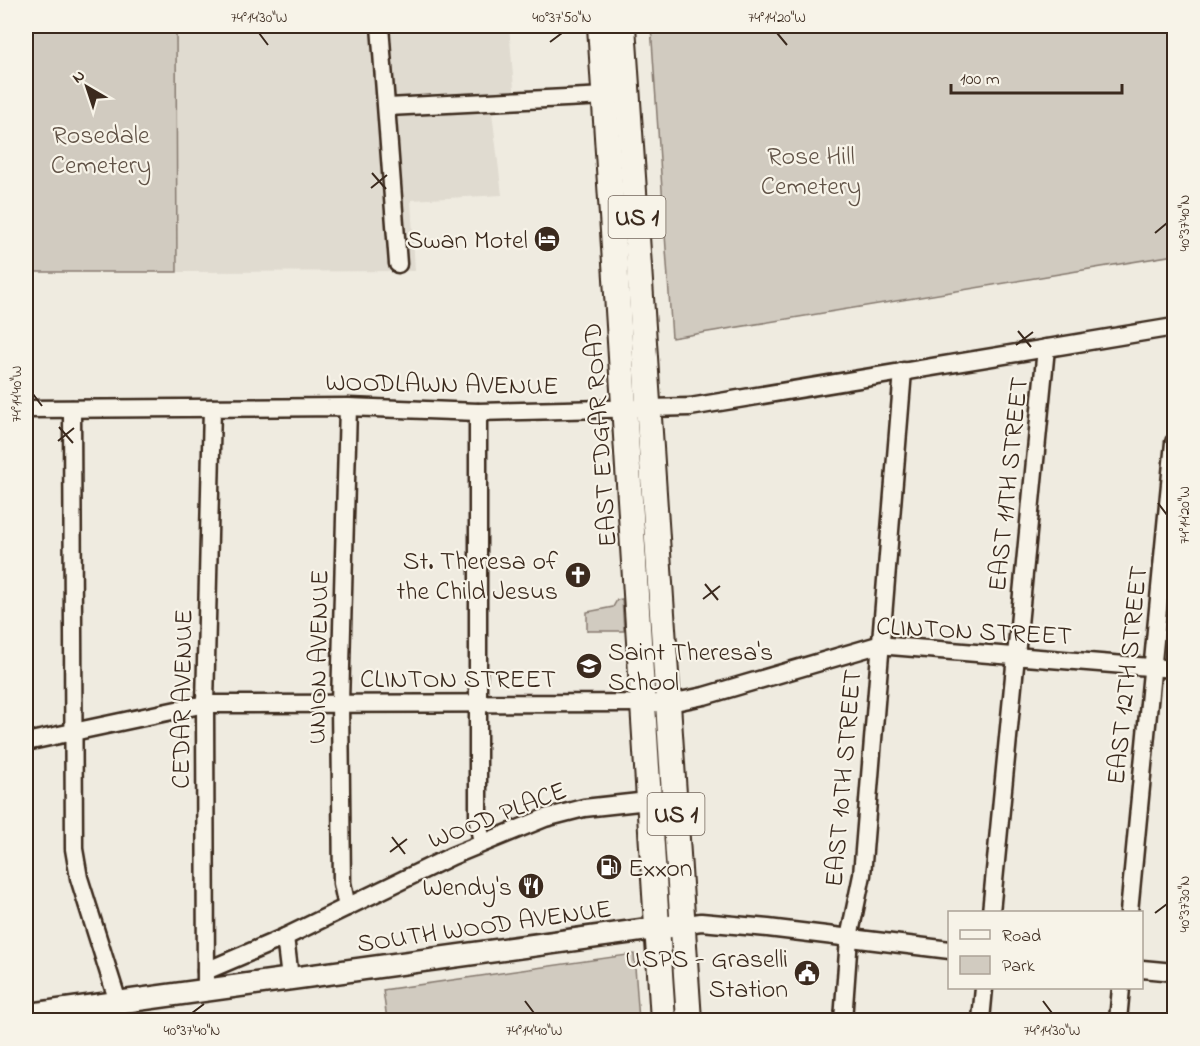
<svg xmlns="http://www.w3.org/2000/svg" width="1200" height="1046" viewBox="0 0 1200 1046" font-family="'Indie Flower',sans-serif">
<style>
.built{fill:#e0dbd0}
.green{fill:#d1cbc0;stroke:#867a6f;stroke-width:1.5}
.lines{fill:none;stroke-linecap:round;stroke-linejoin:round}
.minor-casing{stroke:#3b2a1e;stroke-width:21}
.major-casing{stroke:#3b2a1e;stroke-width:26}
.highway-casing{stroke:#3b2a1e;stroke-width:28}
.minor{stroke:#f7f3e8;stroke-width:16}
.major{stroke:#f7f3e8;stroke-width:21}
.highway{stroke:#f7f3e8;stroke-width:24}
.ticks{fill:none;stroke:#3b2a1e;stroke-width:2}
.labels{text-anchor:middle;stroke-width:4.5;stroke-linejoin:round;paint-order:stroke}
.shield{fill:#f7f3e8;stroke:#73665b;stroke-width:1.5}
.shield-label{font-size:24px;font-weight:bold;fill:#3b2a1e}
.park-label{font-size:26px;fill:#605246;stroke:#f7f3e8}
.poi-label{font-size:26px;fill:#3b2a1e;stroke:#f7f3e8;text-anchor:end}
.street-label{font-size:26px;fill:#3b2a1e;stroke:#f7f3e8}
.neatline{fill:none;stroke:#3b2a1e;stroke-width:2}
.ticks-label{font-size:15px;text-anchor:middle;fill:#3b2a1e}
</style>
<rect width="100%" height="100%" fill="#efebe0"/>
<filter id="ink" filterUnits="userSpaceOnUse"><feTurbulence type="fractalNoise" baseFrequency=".0167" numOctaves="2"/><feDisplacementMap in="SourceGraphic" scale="12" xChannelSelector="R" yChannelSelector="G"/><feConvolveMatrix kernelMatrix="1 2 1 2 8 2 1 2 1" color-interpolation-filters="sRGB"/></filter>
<g filter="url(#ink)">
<path class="built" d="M 176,26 L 509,26 L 515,101 L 491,104 L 502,195 L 411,200 L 415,271 L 177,272 Z"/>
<g class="green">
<path d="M 26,26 L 176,26 L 177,272 L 26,272 Z"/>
<path d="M 651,26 L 1174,26 L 1174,255 L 672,338 Z"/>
<path d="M 622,599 L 624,631 L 587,631 L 587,612 L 613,607 L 617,600 Z"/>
<path d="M 634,954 L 639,1020 L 387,1020 L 383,990 Z"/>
</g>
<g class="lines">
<defs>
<g id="minor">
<path d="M 380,26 L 398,264"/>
<path d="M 388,107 L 606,96"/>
<path d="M 26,409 L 348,407 L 478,412 L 690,407 L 1174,327"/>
<path d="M 72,409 L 74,849 L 79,878 L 118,1002"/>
<path d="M 478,412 L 478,821 L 482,843"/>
<path d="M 26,742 L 205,704 L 670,703 L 704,696 L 878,645 L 1174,669"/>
<path d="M 347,907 L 342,883 L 340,703 L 348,407"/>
<path d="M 991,912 L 1046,348"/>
<path d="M 1129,912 L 1174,442"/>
<path d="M 681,925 L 701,922 L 768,928 L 950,950"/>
<path d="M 285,937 L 290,978"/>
<path d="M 1142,969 L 1174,972"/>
<path d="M 206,971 L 285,937 L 452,856 L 545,818 L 584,808 L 648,801"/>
<path d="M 206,990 L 205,704 L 212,408"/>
<path d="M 843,1020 L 849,938 L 862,875 L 903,371"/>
<path d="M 981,1020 L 984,988"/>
<path d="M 1118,1020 L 1121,988"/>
</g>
<path id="major" d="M 26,1015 L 681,925"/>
<g id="highway">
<path d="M 600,26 L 663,1020"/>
<path d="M 623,26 L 689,1020"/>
</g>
</defs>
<use href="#minor" class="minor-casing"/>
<use href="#major" class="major-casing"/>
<use href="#highway" class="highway-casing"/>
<use href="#minor" class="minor"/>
<use href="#major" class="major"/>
<use href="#highway" class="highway"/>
</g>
</g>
<path class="ticks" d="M 259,33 L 268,45M 777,33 L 787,45M 550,42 L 562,33M 372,173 L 386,189M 371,188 L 387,175M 1155,233 L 1167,223M 1018,331 L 1031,347M 1016,345 L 1033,332M 33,394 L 42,406M 59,427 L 73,443M 58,441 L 74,428M 1158,503 L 1167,515M 705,584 L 718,600M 703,599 L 720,586M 392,837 L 405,854M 390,852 L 407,839M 1155,913 L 1167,904M 525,1001 L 534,1013M 1043,1001 L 1052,1013M 192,1013 L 204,1004"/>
<defs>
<symbol id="hotel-disc" viewBox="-11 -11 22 22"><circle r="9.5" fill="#3b2a1e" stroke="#f7f3e8"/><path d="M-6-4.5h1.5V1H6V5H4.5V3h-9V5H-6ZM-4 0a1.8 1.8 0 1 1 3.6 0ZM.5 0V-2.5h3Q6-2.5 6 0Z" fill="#fff"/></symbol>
<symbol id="church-disc" viewBox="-11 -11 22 22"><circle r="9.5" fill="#3b2a1e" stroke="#f7f3e8"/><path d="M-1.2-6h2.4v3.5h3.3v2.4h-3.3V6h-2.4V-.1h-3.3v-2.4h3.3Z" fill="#fff"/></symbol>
<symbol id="school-disc" viewBox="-11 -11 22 22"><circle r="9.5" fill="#3b2a1e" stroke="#f7f3e8"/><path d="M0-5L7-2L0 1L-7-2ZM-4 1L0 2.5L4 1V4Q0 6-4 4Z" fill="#fff"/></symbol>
<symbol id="fuel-disc" viewBox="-11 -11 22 22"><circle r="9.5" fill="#3b2a1e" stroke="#f7f3e8"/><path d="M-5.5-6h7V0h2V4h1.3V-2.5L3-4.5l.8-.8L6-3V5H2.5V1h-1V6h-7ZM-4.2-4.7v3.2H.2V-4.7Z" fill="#fff"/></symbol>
<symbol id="restaurant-disc" viewBox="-11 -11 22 22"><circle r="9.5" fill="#3b2a1e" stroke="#f7f3e8"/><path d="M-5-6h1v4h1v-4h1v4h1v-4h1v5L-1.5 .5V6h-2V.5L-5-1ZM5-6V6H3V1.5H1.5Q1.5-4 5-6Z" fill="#fff"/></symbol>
<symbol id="civic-disc" viewBox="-11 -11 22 22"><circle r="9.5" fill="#3b2a1e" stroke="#f7f3e8"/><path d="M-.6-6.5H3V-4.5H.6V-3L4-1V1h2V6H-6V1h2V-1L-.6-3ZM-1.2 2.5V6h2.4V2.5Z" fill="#fff"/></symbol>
</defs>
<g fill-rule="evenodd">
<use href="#hotel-disc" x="532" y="224" width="30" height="30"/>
<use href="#church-disc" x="563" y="560" width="30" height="30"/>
<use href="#school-disc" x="574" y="651" width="30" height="30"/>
<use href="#fuel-disc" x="594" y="852" width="30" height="30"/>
<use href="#restaurant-disc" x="516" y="871" width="30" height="30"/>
<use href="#civic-disc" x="792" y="958" width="30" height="30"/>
</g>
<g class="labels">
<g class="shield">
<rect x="608.5" y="196" width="57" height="42" rx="4.5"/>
<rect x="647.5" y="793" width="57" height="42" rx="4.5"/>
</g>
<g class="shield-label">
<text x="637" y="225">US 1</text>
<text x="676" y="822">US 1</text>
</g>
<g class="park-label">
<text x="101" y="143">Rosedale<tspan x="101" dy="30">Cemetery</tspan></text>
<text x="811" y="164">Rose Hill<tspan x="811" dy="30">Cemetery</tspan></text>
</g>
<g class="poi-label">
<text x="528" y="248">Swan Motel</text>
<text x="558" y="569">St. Theresa of<tspan x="558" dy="30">the Child Jesus</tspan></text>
<text x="608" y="660" text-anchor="start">Saint Theresa's<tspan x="608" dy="30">School</tspan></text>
<text x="628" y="876" text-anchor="start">Exxon</text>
<text x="512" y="895">Wendy's</text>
<text x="788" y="967">USPS - Graselli<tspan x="788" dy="30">Station</tspan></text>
</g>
<g class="street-label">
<text transform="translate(442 383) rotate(1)" y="9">WOODLAWN AVENUE</text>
<text transform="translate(599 435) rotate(-94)" y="9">EAST EDGAR ROAD</text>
<text transform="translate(1007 484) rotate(-84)" y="9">EAST 11TH STREET</text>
<text transform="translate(974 630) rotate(3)" y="9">CLINTON STREET</text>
<text transform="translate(317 657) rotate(-89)" y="9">UNION AVENUE</text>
<text transform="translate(1126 675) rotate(-84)" y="9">EAST 12TH STREET</text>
<text x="458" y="687">CLINTON STREET</text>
<text transform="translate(181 699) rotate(-89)" y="9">CEDAR AVENUE</text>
<text transform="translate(842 778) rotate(-85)" y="9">EAST 10TH STREET</text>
<text transform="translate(497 814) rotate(-21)" y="9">WOOD PLACE</text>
<text transform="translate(484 925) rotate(-8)" y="9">SOUTH WOOD AVENUE</text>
</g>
</g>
<rect width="1200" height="1046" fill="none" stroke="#f7f3e8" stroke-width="66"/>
<rect x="948" y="911" width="195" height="78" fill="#f7f3e8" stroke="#aca397" stroke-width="1.5"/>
<rect x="960" y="930" width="30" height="9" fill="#f7f3e8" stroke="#aca397" stroke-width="1.5"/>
<text x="1002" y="941" font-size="18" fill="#3b2a1e">Road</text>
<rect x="960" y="956" width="30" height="18" fill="#d1cbc0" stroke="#aca397" stroke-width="1.5"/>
<text x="1002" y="971" font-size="18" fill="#3b2a1e">Park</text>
<g transform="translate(87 87) rotate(321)" stroke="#f7f3e8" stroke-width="4.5" paint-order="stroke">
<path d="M0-4.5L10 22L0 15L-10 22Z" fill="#3b2a1e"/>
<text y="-9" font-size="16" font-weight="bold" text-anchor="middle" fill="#3b2a1e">N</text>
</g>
<path d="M951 84v9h171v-9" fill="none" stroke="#3b2a1e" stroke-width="3"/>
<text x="960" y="84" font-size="18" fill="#3b2a1e" stroke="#f7f3e8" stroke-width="4.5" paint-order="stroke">100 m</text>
<rect x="33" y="33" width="1134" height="980" class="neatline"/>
<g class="ticks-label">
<text x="259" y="22">74°14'30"W</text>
<text x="562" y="22">40°37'50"N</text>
<text x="777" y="22">74°14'20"W</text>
<text transform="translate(1184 223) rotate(-90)" y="5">40°37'40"N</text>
<text transform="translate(16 394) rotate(-90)" y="5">74°14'40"W</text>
<text transform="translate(1184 515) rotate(-90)" y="5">74°14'20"W</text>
<text transform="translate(1184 904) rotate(-90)" y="5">40°37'30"N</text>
<text x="192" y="1035">40°37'40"N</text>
<text x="534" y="1035">74°14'40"W</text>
<text x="1052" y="1035">74°14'30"W</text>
</g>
</svg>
